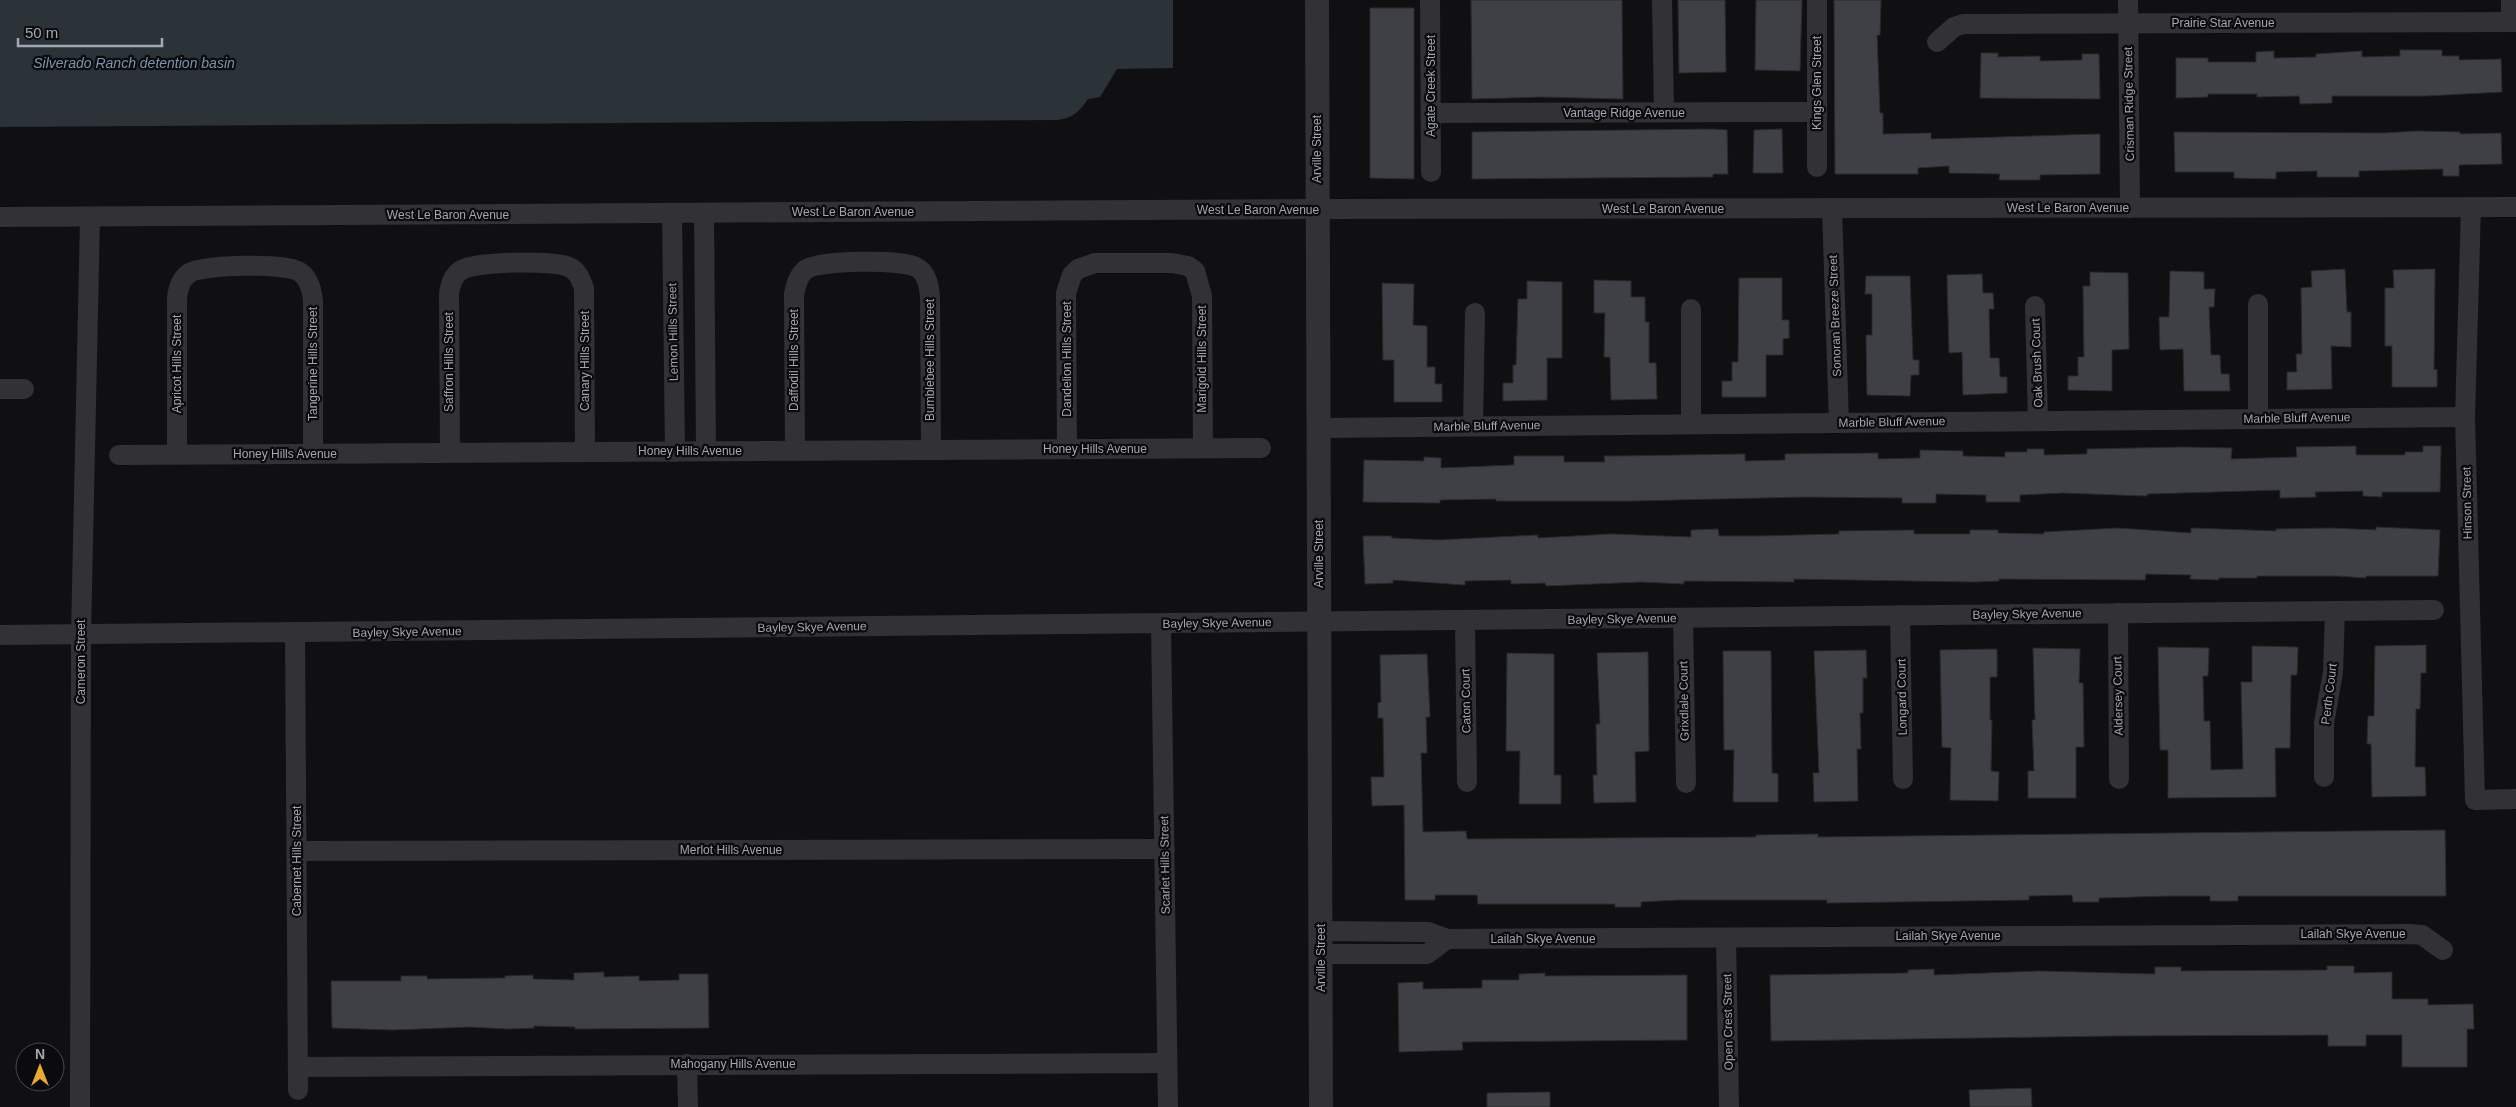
<svg xmlns="http://www.w3.org/2000/svg" width="2516" height="1107" viewBox="0 0 2516 1107" font-family="Helvetica,sans-serif">
<style>
.water{fill:#2b3339}
.building{fill:#3f4045;stroke:#2a2a2e}
.lines{fill:none;stroke-linecap:round;stroke-linejoin:round}
.minor{stroke:#323236;stroke-width:20}
.tertiary{stroke:#323236;stroke-width:24}
.labels{text-anchor:middle;stroke-width:4.5;stroke-linejoin:round;paint-order:stroke}
.street-label{font-size:12px;fill:#a2a7b2;stroke:#0b0b0d}
.water-label{font-size:14px;font-style:italic;fill:#7a94ac;stroke:#0b0b0d}
</style>
<rect width="100%" height="100%" fill="#101012"/>
<path class="water" d="M 0,0 L 1173,0 L 1173,68 L 1117,69 L 1100,97 L 1088,99 C 1079,112 1073,118 1057,120 L 0,127 Z"/>
<g class="building">
<path d="M 1471,0 L 1622,0 L 1623,99 L 1541,97 L 1472,99 Z"/>
<path d="M 1678,0 L 1725,0 L 1726,72 L 1679,73 Z"/>
<path d="M 1756,0 L 1802,0 L 1800,71 L 1755,70 Z"/>
<path d="M 1834,0 L 1881,0 L 1880,35 L 1877,35 L 1880,113 L 1883,113 L 1883,134 L 1931,133 L 1931,139 L 2100,134 L 2100,174 L 2040,175 L 2040,180 L 1999,180 L 2000,174 L 1949,173 L 1949,166 L 1918,168 L 1918,174 L 1835,174 Z"/>
<path d="M 1370,8 L 1414,8 L 1414,179 L 1370,178 Z"/>
<path d="M 2400,50 L 2442,50 L 2442,56 L 2459,56 L 2459,60 L 2501,59 L 2502,92 L 2425,96 L 2332,96 L 2332,103 L 2300,104 L 2299,96 L 2257,97 L 2257,94 L 2208,94 L 2208,97 L 2176,98 L 2176,58 L 2208,58 L 2208,62 L 2256,62 L 2256,52 L 2274,51 L 2274,58 L 2316,57 L 2316,54 L 2362,51 L 2362,57 L 2400,56 Z"/>
<path d="M 1981,53 L 1998,53 L 1998,57 L 2040,56 L 2040,61 L 2082,60 L 2082,54 L 2099,54 L 2100,99 L 1980,98 Z"/>
<path d="M 1712,129 L 1727,130 L 1728,174 L 1713,174 L 1713,177 L 1472,179 L 1472,132 Z"/>
<path d="M 1782,129 L 1783,173 L 1753,173 L 1754,130 Z"/>
<path d="M 2418,131 L 2460,132 L 2460,134 L 2501,133 L 2502,164 L 2459,165 L 2459,176 L 2443,176 L 2443,169 L 2359,171 L 2359,177 L 2317,177 L 2317,171 L 2276,172 L 2276,179 L 2234,178 L 2234,172 L 2175,172 L 2174,132 L 2383,133 Z"/>
<path d="M 2345,269 L 2347,312 L 2351,312 L 2351,347 L 2331,346 L 2332,389 L 2287,390 L 2287,372 L 2297,372 L 2296,354 L 2302,354 L 2301,288 L 2312,287 L 2311,271 Z"/>
<path d="M 2435,269 L 2434,370 L 2437,369 L 2437,387 L 2392,387 L 2392,346 L 2385,346 L 2385,288 L 2394,288 L 2393,270 Z"/>
<path d="M 2170,271 L 2204,272 L 2204,289 L 2215,289 L 2214,307 L 2209,307 L 2211,355 L 2220,355 L 2221,374 L 2229,374 L 2230,391 L 2184,391 L 2183,349 L 2160,350 L 2159,317 L 2169,317 Z"/>
<path d="M 2090,272 L 2128,273 L 2129,349 L 2112,350 L 2112,391 L 2068,390 L 2068,376 L 2078,376 L 2078,357 L 2084,357 L 2083,286 L 2090,286 Z"/>
<path d="M 1982,274 L 1983,293 L 1993,293 L 1994,309 L 1989,309 L 1990,358 L 1999,358 L 2000,377 L 2007,377 L 2007,393 L 1963,395 L 1962,352 L 1949,353 L 1947,275 Z"/>
<path d="M 1866,276 L 1910,276 L 1913,360 L 1919,360 L 1919,375 L 1911,375 L 1910,396 L 1867,395 L 1866,335 L 1872,335 L 1872,294 L 1865,294 Z"/>
<path d="M 1739,278 L 1782,278 L 1782,320 L 1789,320 L 1789,338 L 1783,339 L 1783,355 L 1766,355 L 1766,397 L 1722,397 L 1722,381 L 1732,381 L 1732,362 L 1738,362 Z"/>
<path d="M 1594,280 L 1631,281 L 1631,297 L 1645,297 L 1645,322 L 1649,322 L 1649,363 L 1656,363 L 1657,399 L 1611,400 L 1610,357 L 1604,357 L 1605,313 L 1594,313 Z"/>
<path d="M 1527,281 L 1562,282 L 1562,358 L 1547,358 L 1547,400 L 1503,401 L 1503,383 L 1513,383 L 1513,365 L 1516,365 L 1518,299 L 1527,299 Z"/>
<path d="M 1382,283 L 1414,284 L 1413,325 L 1427,326 L 1427,367 L 1435,367 L 1435,384 L 1442,384 L 1442,402 L 1394,402 L 1394,360 L 1383,360 Z"/>
<path d="M 2356,446 L 2356,455 L 2405,455 L 2405,452 L 2423,452 L 2423,446 L 2441,446 L 2440,492 L 2382,492 L 2382,497 L 2363,496 L 2363,491 L 2315,492 L 2316,497 L 2280,498 L 2280,490 L 2147,494 L 2147,496 L 2063,493 L 2020,495 L 2020,502 L 1986,502 L 1986,495 L 1936,494 L 1936,503 L 1902,503 L 1902,498 L 1805,497 L 1633,501 L 1496,501 L 1496,499 L 1440,500 L 1440,503 L 1363,502 L 1364,460 L 1424,461 L 1424,457 L 1441,458 L 1441,468 L 1514,465 L 1514,456 L 1564,456 L 1564,462 L 1605,462 L 1604,456 L 1617,456 L 1745,454 L 1745,461 L 1785,460 L 1785,454 L 1878,453 L 1878,459 L 1920,458 L 1920,450 L 1963,451 L 1963,456 L 2005,457 L 2005,452 L 2027,452 L 2027,449 L 2044,449 L 2044,455 L 2087,454 L 2087,449 L 2183,447 L 2232,448 L 2231,459 L 2297,457 L 2296,447 Z"/>
<path d="M 2376,527 L 2440,530 L 2438,576 L 2366,576 L 2366,578 L 2337,576 L 2257,576 L 2257,578 L 2219,578 L 2219,580 L 2190,579 L 2191,575 L 2146,574 L 2145,580 L 1999,579 L 1999,581 L 1975,582 L 1794,579 L 1794,582 L 1684,581 L 1684,584 L 1641,582 L 1546,586 L 1545,583 L 1511,584 L 1511,580 L 1465,581 L 1465,585 L 1393,580 L 1393,583 L 1365,584 L 1363,536 L 1391,536 L 1392,538 L 1437,540 L 1538,535 L 1538,538 L 1611,534 L 1691,537 L 1691,530 L 1718,529 L 1719,536 L 1758,536 L 1839,534 L 1839,531 L 1914,530 L 1914,534 L 1970,534 L 1970,530 L 1998,530 L 1998,533 L 2044,534 L 2044,532 L 2118,528 L 2191,533 L 2191,528 L 2276,531 L 2276,529 L 2331,528 L 2376,530 Z"/>
<path d="M 2426,645 L 2426,673 L 2421,673 L 2420,709 L 2416,709 L 2415,767 L 2425,767 L 2426,796 L 2372,797 L 2371,744 L 2367,744 L 2368,716 L 2374,716 L 2375,646 Z"/>
<path d="M 2252,646 L 2298,647 L 2297,675 L 2291,675 L 2290,748 L 2275,748 L 2276,797 L 2168,798 L 2168,750 L 2160,750 L 2158,647 L 2209,648 L 2208,676 L 2203,676 L 2204,721 L 2210,721 L 2211,770 L 2243,769 L 2241,682 L 2252,682 Z"/>
<path d="M 2033,648 L 2080,649 L 2079,683 L 2083,683 L 2084,747 L 2076,747 L 2076,798 L 2028,798 L 2028,771 L 2034,771 L 2032,720 L 2035,720 Z"/>
<path d="M 1997,649 L 1997,677 L 1990,677 L 1990,720 L 1992,720 L 1991,771 L 1999,772 L 1998,801 L 1950,800 L 1951,748 L 1942,747 L 1940,650 Z"/>
<path d="M 1866,650 L 1867,678 L 1863,678 L 1863,713 L 1860,713 L 1861,749 L 1857,749 L 1858,801 L 1814,802 L 1813,773 L 1819,773 L 1814,651 Z"/>
<path d="M 1723,651 L 1771,651 L 1772,773 L 1778,774 L 1778,802 L 1733,802 L 1734,750 L 1724,750 Z"/>
<path d="M 1648,652 L 1649,751 L 1635,752 L 1636,802 L 1594,803 L 1593,775 L 1597,775 L 1596,724 L 1600,724 L 1597,653 Z"/>
<path d="M 1507,653 L 1554,654 L 1554,775 L 1561,775 L 1561,804 L 1519,804 L 1520,751 L 1506,751 Z"/>
<path d="M 1427,654 L 1430,717 L 1426,717 L 1427,753 L 1421,753 L 1423,832 L 1466,831 L 1467,839 L 1606,838 L 1756,837 L 1756,835 L 1818,834 L 1818,837 L 2445,830 L 2446,896 L 2238,896 L 2238,901 L 2210,901 L 2210,896 L 2168,896 L 2099,898 L 2099,902 L 2073,902 L 2072,895 L 2029,896 L 2029,900 L 1827,903 L 1827,900 L 1678,900 L 1641,902 L 1641,907 L 1615,907 L 1615,904 L 1478,904 L 1477,895 L 1435,895 L 1435,900 L 1405,900 L 1404,805 L 1372,806 L 1371,777 L 1384,777 L 1383,718 L 1378,718 L 1378,703 L 1381,702 L 1380,655 Z"/>
<path d="M 2327,966 L 2354,966 L 2354,973 L 2392,972 L 2392,999 L 2428,999 L 2428,1005 L 2473,1004 L 2474,1029 L 2467,1029 L 2467,1067 L 2402,1067 L 2402,1035 L 2366,1035 L 2366,1046 L 2328,1046 L 2328,1035 L 2113,1036 L 1771,1041 L 1770,975 L 1908,973 L 1908,970 L 1934,969 L 1934,975 L 2039,971 L 2155,974 L 2155,967 L 2181,967 L 2181,971 L 2327,970 Z"/>
<path d="M 604,972 L 604,977 L 639,976 L 639,981 L 679,980 L 679,974 L 708,974 L 709,1028 L 575,1029 L 575,1027 L 534,1026 L 534,1028 L 508,1029 L 470,1027 L 393,1030 L 332,1028 L 331,981 L 401,981 L 401,976 L 427,976 L 427,979 L 505,978 L 505,976 L 533,975 L 533,979 L 574,980 L 574,973 Z"/>
<path d="M 1545,973 L 1545,976 L 1687,975 L 1687,1040 L 1462,1042 L 1463,1050 L 1399,1052 L 1398,983 L 1423,982 L 1423,989 L 1482,988 L 1482,980 L 1519,980 L 1519,974 Z"/>
<path d="M 2031,1088 L 2032,1107 L 1970,1107 L 1969,1090 Z"/>
<path d="M 1550,1092 L 1550,1107 L 1487,1107 L 1487,1093 Z"/>
</g>
<g class="lines">
<g class="minor">
<path d="M 1430,0 L 1431,172"/>
<path d="M 1662,0 L 1664,112"/>
<path d="M 1817,0 L 1817,167"/>
<path d="M 2128,0 L 2130,208"/>
<path d="M 2511,0 L 2511,22"/>
<path d="M 1937,42 L 1954,27 L 1963,24 L 2516,22"/>
<path d="M 1431,113 L 1817,112"/>
<path d="M 2471,207 L 2465,417 L 2475,800 L 2516,799"/>
<path d="M 1832,208 L 1839,423"/>
<path d="M 672,213 L 675,452"/>
<path d="M 704,213 L 706,451"/>
<path d="M 0,217 L 1318,209 L 2516,207"/>
<path d="M 2258,304 L 2258,418"/>
<path d="M 2035,306 L 2038,421"/>
<path d="M 0,389 L 24,389"/>
<path d="M 1691,424 L 1691,309"/>
<path d="M 1473,426 L 1475,313"/>
<path d="M 1319,428 L 2465,417"/>
<path d="M 1067,449 L 1066,293 L 1072,275 L 1078,269 L 1095,263 L 1172,263 L 1188,266 L 1195,271 L 1202,296 L 1203,448"/>
<path d="M 795,451 L 794,294 C 796,285 798,276 805,270 C 817,260 902,259 916,267 C 927,272 929,286 930,297 L 931,450"/>
<path d="M 450,453 L 449,294 C 450,285 452,277 460,271 C 472,261 555,260 569,267 C 578,271 581,280 584,288 L 585,452"/>
<path d="M 177,454 L 177,298 C 178,289 180,280 188,274 C 200,264 284,263 298,271 C 309,277 312,290 313,301 L 313,453"/>
<path d="M 119,455 L 1261,448"/>
<path d="M 2118,613 L 2119,779"/>
<path d="M 1900,615 L 1903,779"/>
<path d="M 1683,618 L 1686,783"/>
<path d="M 1465,620 L 1467,782"/>
<path d="M 1161,624 L 1168,1107"/>
<path d="M 295,633 L 298,1090"/>
<path d="M 0,635 L 2434,610"/>
<path d="M 2324,777 L 2324,723 L 2333,672 L 2335,611"/>
<path d="M 297,851 L 1165,849"/>
<path d="M 1320,931 L 1428,932 L 1447,939 L 2410,934 L 2422,935 L 2443,950"/>
<path d="M 1726,938 L 1729,1107"/>
<path d="M 1321,954 L 1427,954 L 1447,939"/>
<path d="M 687,1064 L 688,1107"/>
<path d="M 298,1067 L 1167,1063"/>
<path d="M 80,1107 L 81,635 L 90,217"/>
</g>
<path class="tertiary" d="M 1317,0 L 1321,1107"/>
</g>
<g class="labels">
<g class="street-label">
<text x="2223" y="27">Prairie Star Avenue</text>
<text transform="translate(1817 83) rotate(-90)" y="4">Kings Glen Street</text>
<text transform="translate(1431 86) rotate(-90)" y="4">Agate Creek Street</text>
<text transform="translate(2129 104) rotate(-91)" y="4">Crisman Ridge Street</text>
<text x="1624" y="117">Vantage Ridge Avenue</text>
<text transform="translate(1317 149) rotate(-90)" y="4">Arville Street</text>
<text x="2068" y="212">West Le Baron Avenue</text>
<text x="1663" y="213">West Le Baron Avenue</text>
<text x="1258" y="214">West Le Baron Avenue</text>
<text x="853" y="216">West Le Baron Avenue</text>
<text x="448" y="219">West Le Baron Avenue</text>
<text transform="translate(1835 316) rotate(-92)" y="4">Sonoran Breeze Street</text>
<text transform="translate(673 332) rotate(-91)" y="4">Lemon Hills Street</text>
<text transform="translate(1067 359) rotate(-90)" y="4">Dandelion Hills Street</text>
<text transform="translate(1202 359) rotate(-90)" y="4">Marigold Hills Street</text>
<text transform="translate(794 360) rotate(-90)" y="4">Daffodil Hills Street</text>
<text transform="translate(930 360) rotate(-90)" y="4">Bumblebee Hills Street</text>
<text transform="translate(585 361) rotate(-90)" y="4">Canary Hills Street</text>
<text transform="translate(449 362) rotate(-90)" y="4">Saffron Hills Street</text>
<text transform="translate(2037 363) rotate(-92)" y="4">Oak Brush Court</text>
<text transform="translate(177 364) rotate(-90)" y="4">Apricot Hills Street</text>
<text transform="translate(313 364) rotate(-90)" y="4">Tangerine Hills Street</text>
<text transform="translate(2297 418) rotate(-1)" y="4">Marble Bluff Avenue</text>
<text transform="translate(1892 422) rotate(-1)" y="4">Marble Bluff Avenue</text>
<text transform="translate(1487 426) rotate(-1)" y="4">Marble Bluff Avenue</text>
<text x="1095" y="453">Honey Hills Avenue</text>
<text x="690" y="455">Honey Hills Avenue</text>
<text x="285" y="458">Honey Hills Avenue</text>
<text transform="translate(2467 503) rotate(-91)" y="4">Hinson Street</text>
<text transform="translate(1319 554) rotate(-90)" y="4">Arville Street</text>
<text transform="translate(2027 614) rotate(-1)" y="4">Bayley Skye Avenue</text>
<text transform="translate(1622 619) rotate(-1)" y="4">Bayley Skye Avenue</text>
<text transform="translate(1217 623) rotate(-1)" y="4">Bayley Skye Avenue</text>
<text transform="translate(812 627) rotate(-1)" y="4">Bayley Skye Avenue</text>
<text transform="translate(407 632) rotate(-1)" y="4">Bayley Skye Avenue</text>
<text transform="translate(81 662) rotate(-90)" y="4">Cameron Street</text>
<text transform="translate(2329 694) rotate(-83)" y="4">Perth Court</text>
<text transform="translate(2118 696) rotate(-91)" y="4">Aldersey Court</text>
<text transform="translate(1902 697) rotate(-91)" y="4">Longard Court</text>
<text transform="translate(1466 701) rotate(-91)" y="4">Caton Court</text>
<text transform="translate(1684 701) rotate(-91)" y="4">Grixdlale Court</text>
<text x="731" y="854">Merlot Hills Avenue</text>
<text transform="translate(297 861) rotate(-90)" y="4">Cabernet Hills Street</text>
<text transform="translate(1165 865) rotate(-91)" y="4">Scarlet Hills Street</text>
<text x="2353" y="938">Lailah Skye Avenue</text>
<text x="1948" y="940">Lailah Skye Avenue</text>
<text x="1543" y="943">Lailah Skye Avenue</text>
<text transform="translate(1321 958) rotate(-90)" y="4">Arville Street</text>
<text transform="translate(1728 1022) rotate(-91)" y="4">Open Crest Street</text>
<text x="733" y="1068">Mahogany Hills Avenue</text>
</g>
<g class="water-label">
<text x="134" y="68">Silverado Ranch detention basin</text>
</g>
</g>
<g transform="translate(40 1067)"><circle r="24" fill="#0b0b0d" stroke="#47494f"/>
<path d="M0-4L9 19L0 12L-9 19Z" fill="#e7ab33"/>
<text y="-8" font-size="14" font-weight="bold" text-anchor="middle" fill="#a2a7b2">N</text>
</g>
<path d="M18 38v8h144v-8" fill="none" stroke="#a2a7b2" stroke-width="2.5"/>
<text x="25" y="38" font-size="15" fill="#a2a7b2" stroke="#0b0b0d" stroke-width="4" paint-order="stroke">50 m</text>
</svg>
